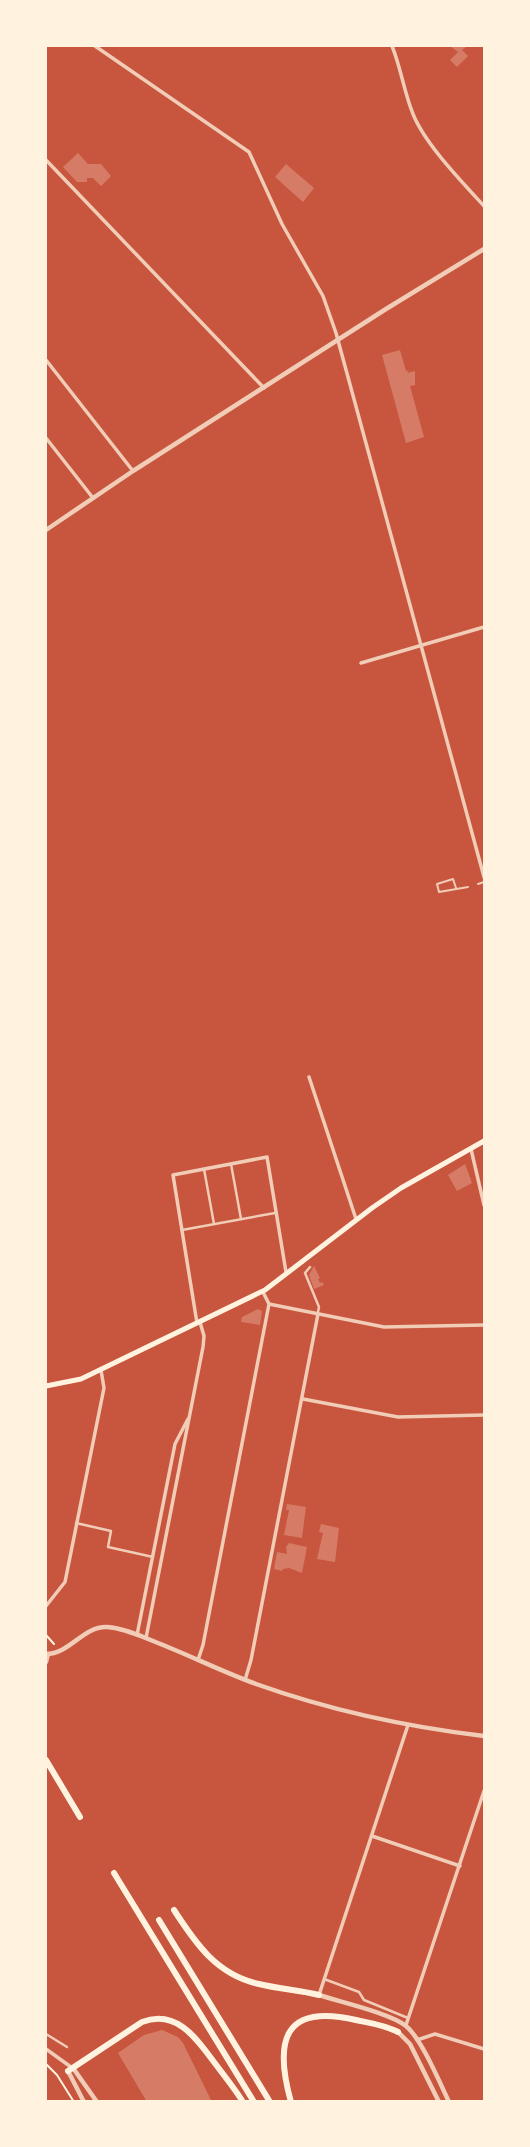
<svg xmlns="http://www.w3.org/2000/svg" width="530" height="2147" viewBox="0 0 530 2147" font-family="'IBM Plex Sans',sans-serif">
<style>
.building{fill:#d67c66}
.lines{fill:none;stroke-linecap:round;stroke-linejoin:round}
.path{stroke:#fff3e0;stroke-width:2}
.service{stroke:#f1ccb7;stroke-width:2}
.pedestrian{stroke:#f1ccb7;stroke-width:2.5}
.minor{stroke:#f1ccb7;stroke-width:3.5}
.tertiary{stroke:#f1ccb7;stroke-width:4.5}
.secondary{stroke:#fff3e0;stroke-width:5}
.trunk{stroke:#fff3e0;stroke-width:6}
</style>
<rect width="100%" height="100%" fill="#c8553d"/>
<g class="building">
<path d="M 450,46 L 467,46 L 462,50 L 468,56 L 457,67 L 450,60 L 458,52 Z"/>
<path d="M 78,153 L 88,164 L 101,164 L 111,176 L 101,186 L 93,178 L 87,178 L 87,182 L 77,182 L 63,167 Z"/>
<path d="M 286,164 L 314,188 L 303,202 L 275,177 Z"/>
<path d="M 400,350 L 406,371 L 409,370 L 407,373 L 415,371 L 415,385 L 410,386 L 424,437 L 406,443 L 382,355 Z"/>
<path d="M 465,1164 L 472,1183 L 457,1191 L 448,1175 Z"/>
<path d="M 314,1266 L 320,1278 L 318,1279 L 320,1283 L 322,1282 L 324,1285 L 314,1289 L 309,1275 Z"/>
<path d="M 258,1309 L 262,1311 L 260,1325 L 241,1322 L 242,1317 Z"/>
<path d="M 287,1504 L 306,1507 L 302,1538 L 284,1535 L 289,1510 L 286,1510 Z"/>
<path d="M 321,1524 L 339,1528 L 335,1562 L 317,1559 L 323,1533 L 319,1532 Z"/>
<path d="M 289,1543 L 307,1547 L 302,1573 L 289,1568 L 283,1569 L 282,1571 L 274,1569 L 277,1552 L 287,1554 L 286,1547 Z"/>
<path d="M 162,2030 L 178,2037 L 183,2043 L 212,2102 L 147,2102 L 118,2053 L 144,2035 Z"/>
</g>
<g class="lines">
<g class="path">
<path d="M 46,1635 L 54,1644"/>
<path d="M 46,2064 L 57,2075 L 74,2102"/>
</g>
<g class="service">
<path d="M 478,884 L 484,882"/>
<path d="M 456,888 L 453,879 L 437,884 L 439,892 L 468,887"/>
</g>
<g class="pedestrian">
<path d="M 231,1164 L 241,1219"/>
<path d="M 204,1169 L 214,1224"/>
<path d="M 182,1230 L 275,1213"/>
<path d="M 310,1267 L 305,1273 L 319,1307 L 318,1312"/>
<path d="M 76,1523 L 111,1531 L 108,1547 L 153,1557"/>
<path d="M 324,1979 L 359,1992 L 364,2000 L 408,2018"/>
<path d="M 46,2034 L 67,2047"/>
</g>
<g class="minor">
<path d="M 95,46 L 249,152 L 282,224 L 323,296 L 336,333 L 484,877"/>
<path d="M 392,46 C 401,68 404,92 413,114 C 425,144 462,182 484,206"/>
<path d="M 46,160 L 264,388"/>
<path d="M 46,360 L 133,471"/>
<path d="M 46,438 L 93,498"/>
<path d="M 361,663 L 484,627"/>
<path d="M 309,1077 L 356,1219"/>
<path d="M 471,1149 L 484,1205"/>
<path d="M 263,1292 L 269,1304 L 384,1327 L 484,1325"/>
<path d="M 197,1323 L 173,1175 L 267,1157 L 286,1272"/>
<path d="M 303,1399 L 398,1417 L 484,1415"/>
<path d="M 46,1606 L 65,1582 L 104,1388 L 101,1370"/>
<path d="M 137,1635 L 175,1444 L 188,1419"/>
<path d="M 146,1638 L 203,1347 L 204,1336 L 200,1322"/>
<path d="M 198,1660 L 203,1645 L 269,1304"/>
<path d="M 245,1680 L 251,1660 L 318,1314"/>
<path d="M 372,1836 L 460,1866"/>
<path d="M 319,1995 L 408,1725"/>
<path d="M 406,2025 L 484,1791"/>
<path d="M 417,2040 L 435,2034 L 484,2049"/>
<path d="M 46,2049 L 71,2067"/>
</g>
<g class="tertiary">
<path d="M 46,530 L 133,471 L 386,309 L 484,249"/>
<path d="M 46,1654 C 70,1654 83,1626 107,1627 C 124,1628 143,1637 158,1643 C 191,1656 223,1672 256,1684 C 329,1710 408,1727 484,1736"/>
<path d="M 46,1662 L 48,1654"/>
<path d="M 319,1995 C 340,2002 390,2013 406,2026 C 421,2038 440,2083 449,2102"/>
<path d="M 398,2032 L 410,2044 L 439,2102"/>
<path d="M 73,2068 L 97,2102"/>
<path d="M 68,2071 L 84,2102"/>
</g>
<path class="secondary" d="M 46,1386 L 81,1379 L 265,1290 L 372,1208 L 401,1188 L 484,1141"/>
<g class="trunk">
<path d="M 46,1760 L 80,1817"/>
<path d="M 114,1873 L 254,2102"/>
<path d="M 174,1910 C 196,1944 217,1975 259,1984 C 279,1989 299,1990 319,1995"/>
<path d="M 159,1920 L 270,2102"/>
<path d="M 68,2071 L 142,2022 C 178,2008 198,2041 217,2066 C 226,2078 235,2089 243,2102"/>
<path d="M 291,2102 C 274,2041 283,2003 356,2020 C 370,2023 385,2025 398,2032"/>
</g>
</g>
<rect width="530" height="2147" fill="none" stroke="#fff3e0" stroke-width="94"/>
</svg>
